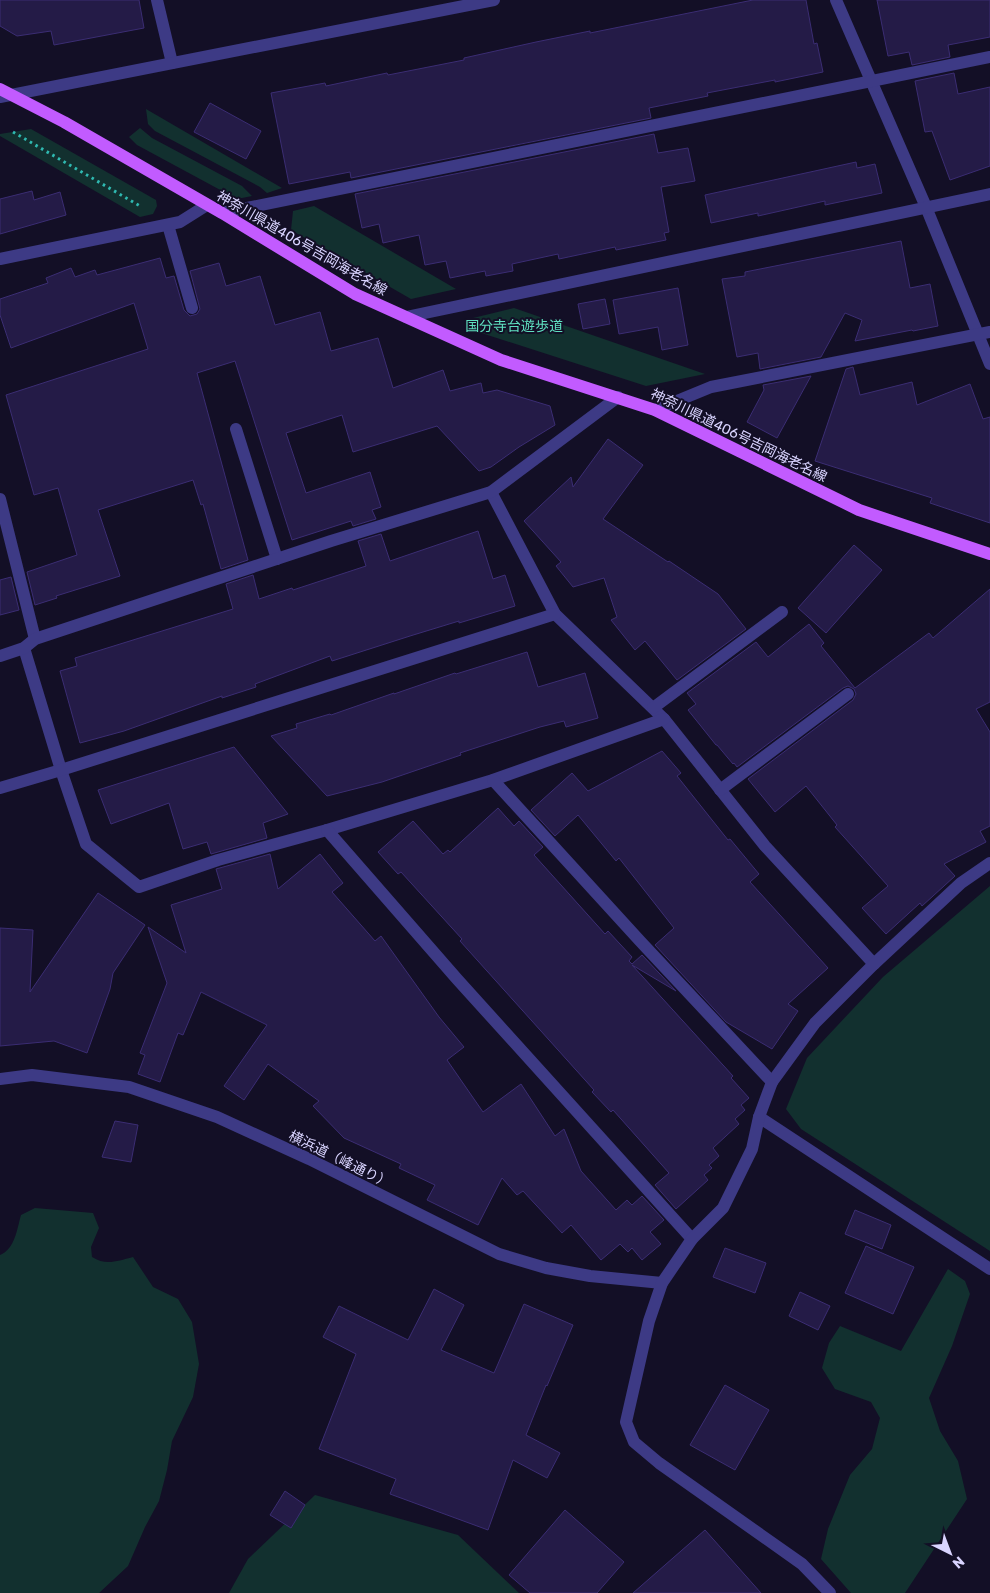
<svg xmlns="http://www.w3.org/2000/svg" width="990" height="1593" viewBox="0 0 990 1593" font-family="Rubik,'Noto Sans JP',sans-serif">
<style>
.green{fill:#12302f}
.building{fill:#241b47;stroke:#3b2d73}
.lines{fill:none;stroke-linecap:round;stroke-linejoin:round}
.path{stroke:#2fb8b0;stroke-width:3;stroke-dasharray:2.5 4;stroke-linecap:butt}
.minor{stroke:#3d3a85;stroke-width:12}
.major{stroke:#c25bff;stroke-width:12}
.labels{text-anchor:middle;stroke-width:4;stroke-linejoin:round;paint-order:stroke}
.street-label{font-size:14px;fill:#d9d4ff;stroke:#130f26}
.park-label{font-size:14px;fill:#5fe0c0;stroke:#130f26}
</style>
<rect width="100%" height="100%" fill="#130f26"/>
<g class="green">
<path d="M 146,109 L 282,188 L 267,193 L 260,187 L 155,131 L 148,124 Z"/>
<path d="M 140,128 L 152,138 L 242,186 L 252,196 L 237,199 L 137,145 L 129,137 Z"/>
<path d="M 31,129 L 156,200 L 157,206 L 153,214 L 140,217 L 0,136 L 0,134 Z"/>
<path d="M 314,206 L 456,289 L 411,299 L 291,230 L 293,211 Z"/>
<path d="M 514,308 L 705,374 L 646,386 L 472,330 L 473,318 Z"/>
<path d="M 990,886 L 990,1251 L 801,1129 L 786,1109 L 807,1058 L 883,977 Z"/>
<path d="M 35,1208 L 93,1213 L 99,1228 L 91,1247 L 92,1257 C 106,1266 117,1261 133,1257 L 153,1287 L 178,1299 L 192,1322 L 199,1364 L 193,1397 L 172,1441 L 167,1470 L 159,1501 L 145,1527 L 128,1566 L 99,1593 L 0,1593 L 0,1255 C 15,1249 17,1229 21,1215 Z"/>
<path d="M 948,1269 L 965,1281 L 970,1294 L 952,1346 L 929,1398 L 940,1431 L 958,1461 L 967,1499 L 905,1593 L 851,1593 L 821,1559 L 828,1529 L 850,1475 L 872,1449 L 880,1418 L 871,1402 L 835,1389 L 822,1368 L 829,1343 L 840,1326 L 901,1351 Z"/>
<path d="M 315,1495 L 458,1535 L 519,1593 L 229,1593 L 248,1559 Z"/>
</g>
<g class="building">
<path d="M 0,0 L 139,0 L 144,28 L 54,45 L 51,31 L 17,36 L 0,26 Z"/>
<path d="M 753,0 L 806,0 L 814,44 L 817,43 L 823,72 L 775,82 L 775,80 L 707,93 L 708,96 L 649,108 L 651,118 L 351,178 L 350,172 L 289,184 L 271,93 L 325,83 L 326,86 L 387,73 L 388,75 L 464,60 L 464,58 L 536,42 L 590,31 L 590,33 Z"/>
<path d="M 877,0 L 990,0 L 990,37 L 948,45 L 950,57 L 912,65 L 909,52 L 888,56 Z"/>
<path d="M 954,73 L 958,94 L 990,87 L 990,166 L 950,180 L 932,131 L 925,132 L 915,81 Z"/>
<path d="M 210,103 L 261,131 L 246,159 L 194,132 Z"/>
<path d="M 654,134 L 658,153 L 688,148 L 695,181 L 661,187 L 669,232 L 664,233 L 666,240 L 616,250 L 615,247 L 559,259 L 558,254 L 512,264 L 513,271 L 486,276 L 485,271 L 450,278 L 446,261 L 425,265 L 419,235 L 383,243 L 379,224 L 362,228 L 355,194 Z"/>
<path d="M 856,162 L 857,168 L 875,164 L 882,193 L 825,205 L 825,201 L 758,216 L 758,213 L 711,223 L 705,195 Z"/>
<path d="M 32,191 L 34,200 L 60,192 L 66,215 L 0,234 L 0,199 Z"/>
<path d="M 901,241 L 910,288 L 930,284 L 938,326 L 913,331 L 912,330 L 855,341 L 862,320 L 845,313 L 821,357 L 760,369 L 758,353 L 737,357 L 722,279 L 745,276 L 745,272 Z"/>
<path d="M 160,258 L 166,278 L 174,276 L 184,310 L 190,316 L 197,314 L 200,309 L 190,271 L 219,263 L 226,286 L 260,276 L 275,325 L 320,312 L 331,351 L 378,338 L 393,388 L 443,370 L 450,391 L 481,383 L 483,393 L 497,390 L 550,406 L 555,425 L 519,447 L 491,467 L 479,471 L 437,426 L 353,452 L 342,415 L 286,433 L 306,493 L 370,472 L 381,507 L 372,510 L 376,519 L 353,526 L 351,521 L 292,540 L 235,361 L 197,373 L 248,560 L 221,569 L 203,504 L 201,505 L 193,480 L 98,510 L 120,576 L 56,596 L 57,598 L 35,605 L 27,572 L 77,555 L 58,488 L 34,495 L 6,395 L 148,349 L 134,303 L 11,348 L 0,315 L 0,299 L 48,283 L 46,278 L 71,268 L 75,277 L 95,270 L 97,275 Z"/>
<path d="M 678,288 L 688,345 L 662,350 L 658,327 L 619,334 L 613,300 Z"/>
<path d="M 605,299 L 610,324 L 583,329 L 578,304 Z"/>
<path d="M 853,367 L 860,395 L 912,382 L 917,405 L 970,384 L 983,419 L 990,417 L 990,523 L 930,503 L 932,498 L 815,461 L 846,369 Z"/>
<path d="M 811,376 L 777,438 L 747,422 L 764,390 L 763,385 Z"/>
<path d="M 608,439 L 643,465 L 603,519 L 668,562 L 669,561 L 718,594 L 746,629 L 677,680 L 645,641 L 635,650 L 611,620 L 617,617 L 604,578 L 573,587 L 556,566 L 561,562 L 524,521 L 571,477 L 573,487 Z"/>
<path d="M 478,531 L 493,579 L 505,575 L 515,606 L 459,623 L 459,621 L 410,636 L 332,661 L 330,656 L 255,684 L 256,687 L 222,698 L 222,696 L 124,731 L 80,743 L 60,671 L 77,666 L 75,658 L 233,609 L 226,584 L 253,575 L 259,599 L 292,588 L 293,590 L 366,566 L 358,541 L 381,534 L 390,561 Z"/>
<path d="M 854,545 L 882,570 L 826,633 L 798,608 Z"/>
<path d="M 11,577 L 19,610 L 0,615 L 0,580 Z"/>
<path d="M 990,589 L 990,702 L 976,709 L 990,732 L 990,826 L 980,831 L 986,842 L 944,864 L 955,876 L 922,906 L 920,903 L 886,934 L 862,908 L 888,886 L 835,827 L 837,825 L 806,786 L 775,812 L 748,779 L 853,700 L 856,694 L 854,689 L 848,686 L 843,688 L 737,767 L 734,763 L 733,764 L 717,745 L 716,745 L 688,710 L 696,704 L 687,693 L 756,642 L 768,657 L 809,624 L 824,643 L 821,646 L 855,688 L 929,633 L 933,638 Z"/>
<path d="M 527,652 L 538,687 L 585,673 L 598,718 L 566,727 L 564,721 L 540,727 L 460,753 L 461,755 L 382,782 L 327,796 L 271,736 L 297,728 L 296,724 L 330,714 L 331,715 L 394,693 L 394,694 L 455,673 L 456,674 Z"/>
<path d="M 234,747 L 288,814 L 263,823 L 267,838 L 211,854 L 207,842 L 183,849 L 169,803 L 111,824 L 98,790 Z"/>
<path d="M 662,751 L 681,773 L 677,776 L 728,840 L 730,839 L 759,874 L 750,882 L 828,968 L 788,1004 L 798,1011 L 772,1049 L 726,1022 L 655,945 L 674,928 L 619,858 L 616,861 L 578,815 L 555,836 L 531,810 L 572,773 L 588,791 Z"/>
<path d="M 498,808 L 514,826 L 519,821 L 543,847 L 534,855 L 605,934 L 608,931 L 632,957 L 629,961 L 632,964 L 642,955 L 676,991 L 632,965 L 733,1076 L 731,1078 L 749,1098 L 741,1105 L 745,1110 L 735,1119 L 739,1124 L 713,1148 L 719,1156 L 709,1165 L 712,1168 L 704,1175 L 708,1180 L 676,1209 L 655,1185 L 669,1173 L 613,1110 L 611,1112 L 592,1092 L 594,1090 L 460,941 L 462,939 L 401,872 L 398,874 L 378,852 L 413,821 L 443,854 L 448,850 L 450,852 Z"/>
<path d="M 270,854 L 278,889 L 320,854 L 343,883 L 332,892 L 375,941 L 381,936 L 439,1017 L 464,1047 L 447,1060 L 483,1112 L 521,1084 L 555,1136 L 564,1129 L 581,1171 L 616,1210 L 627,1200 L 632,1205 L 642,1196 L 664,1220 L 650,1232 L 661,1244 L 642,1260 L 632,1248 L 628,1252 L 620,1244 L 601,1260 L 571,1225 L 562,1233 L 523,1191 L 517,1195 L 502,1178 L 478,1225 L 427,1200 L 435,1185 L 399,1168 L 401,1164 L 344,1138 L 313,1106 L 319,1101 L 268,1064 L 244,1100 L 224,1086 L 267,1025 L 201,992 L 183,1035 L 178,1033 L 160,1082 L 138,1074 L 145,1055 L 140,1053 L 167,983 L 148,927 L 186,953 L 171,905 L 222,889 L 216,869 Z"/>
<path d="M 98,893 L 145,925 L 113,973 L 110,989 L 87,1053 L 54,1041 L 0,1046 L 0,928 L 33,930 L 30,992 Z"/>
<path d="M 115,1121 L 138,1125 L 131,1162 L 102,1157 Z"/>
<path d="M 855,1210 L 891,1225 L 882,1249 L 845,1234 Z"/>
<path d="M 866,1246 L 914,1267 L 893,1314 L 845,1293 Z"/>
<path d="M 725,1248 L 766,1263 L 755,1293 L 713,1277 Z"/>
<path d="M 434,1289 L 464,1305 L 441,1350 L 494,1373 L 524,1304 L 573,1325 L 547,1386 L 546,1385 L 526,1435 L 560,1453 L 547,1478 L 513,1460 L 488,1530 L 390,1494 L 396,1479 L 319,1449 L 356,1354 L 323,1337 L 339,1306 L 408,1340 Z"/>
<path d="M 800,1292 L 830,1306 L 818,1330 L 789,1316 Z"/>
<path d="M 725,1385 L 769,1410 L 735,1470 L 690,1445 Z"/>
<path d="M 285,1491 L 305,1505 L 291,1528 L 270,1515 Z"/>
<path d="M 565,1510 L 624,1562 L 597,1593 L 530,1593 L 509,1575 Z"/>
<path d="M 705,1530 L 761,1593 L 633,1593 Z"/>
</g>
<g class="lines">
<path class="path" d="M 13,132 L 140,206"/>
<g class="minor">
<path d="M 157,0 L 172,63"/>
<path d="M 836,0 L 926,207 L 990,364"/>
<path d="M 0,97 L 494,0"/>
<path d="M 222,213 L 990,57"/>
<path d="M 168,225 L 192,308"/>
<path d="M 0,259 L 180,222 L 207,205"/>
<path d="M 406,317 L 990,194"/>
<path d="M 655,410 L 711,387 L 990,332"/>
<path d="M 236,429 L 277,559"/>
<path d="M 491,492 L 555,614 L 664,719 L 765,846 L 874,964"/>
<path d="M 0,499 L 35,639"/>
<path d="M 24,648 L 61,770 L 86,844 L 139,887 L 218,860 L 327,830 L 493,780 L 664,719"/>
<path d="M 0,656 L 24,648 L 35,639 L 331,541 L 491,492 L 618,397"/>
<path d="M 653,708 L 782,612"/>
<path d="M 493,780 L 640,941 L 772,1082"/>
<path d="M 0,788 L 61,770 L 555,614"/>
<path d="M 720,790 L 848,694"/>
<path d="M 327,830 L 457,979 L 692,1239"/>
<path d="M 0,1079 L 32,1075 L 129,1087 L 217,1117 L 309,1159 L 499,1254 L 546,1268 L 590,1276 L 662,1283"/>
<path d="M 759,1117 L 990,1269"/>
<path d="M 830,1593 L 802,1564 L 659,1463 L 634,1442 L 626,1422 L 649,1321 L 662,1283 L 692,1239 L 723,1208 L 752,1149 L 759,1117 L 772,1082 L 815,1023 L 874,964 L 961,883 L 990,863"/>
</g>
<path class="major" d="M 0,89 L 64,122 L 222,213 L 355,294 L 501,360 L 655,410 L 859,510 L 990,554"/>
</g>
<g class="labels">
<g class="street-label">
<text transform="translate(302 243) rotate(30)" y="5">神奈川県道406号吉岡海老名線</text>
<text transform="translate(739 435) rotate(26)" y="5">神奈川県道406号吉岡海老名線</text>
<text transform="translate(340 1159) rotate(26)" y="5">横浜道（峰通り）</text>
</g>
<g class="park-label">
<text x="514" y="331">国分寺台遊歩道</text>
</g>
</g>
<g transform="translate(950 1553) rotate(138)" stroke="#130f26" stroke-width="4" paint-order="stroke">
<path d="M0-4L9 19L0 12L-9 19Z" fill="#d9d4ff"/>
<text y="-8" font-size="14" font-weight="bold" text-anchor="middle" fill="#d9d4ff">N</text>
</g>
</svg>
